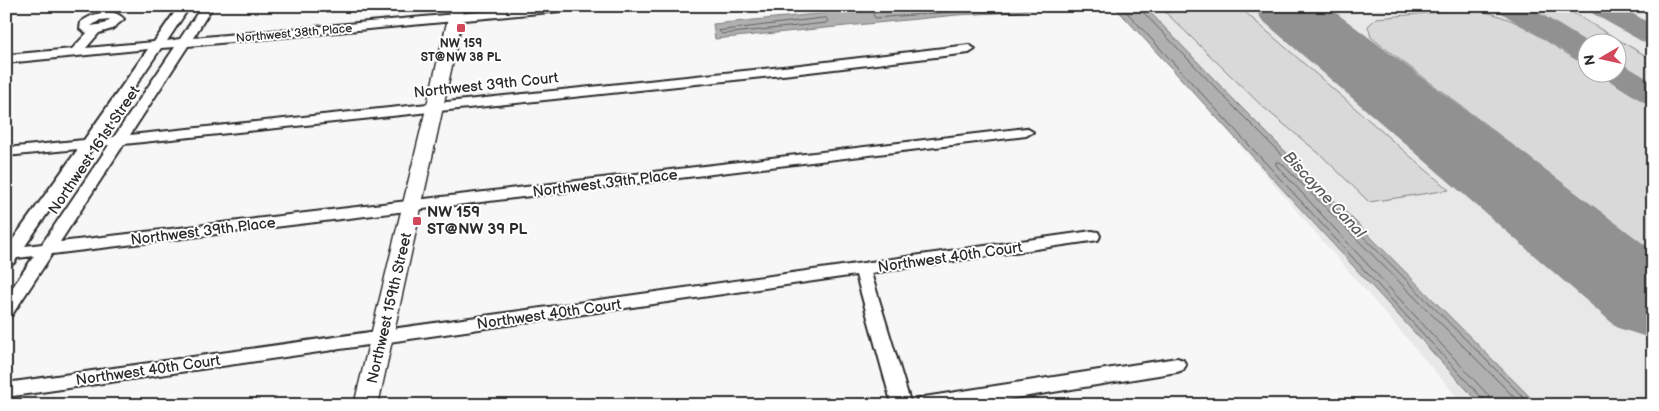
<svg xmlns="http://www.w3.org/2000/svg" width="1659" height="411" viewBox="0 0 1659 411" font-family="'Balsamiq Sans',sans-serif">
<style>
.built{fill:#e8e8e8;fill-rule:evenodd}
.green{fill:#d9d9d9;stroke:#828282}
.water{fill:#b0b0b0;stroke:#7b7b7b}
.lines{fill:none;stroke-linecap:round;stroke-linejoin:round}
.shore{stroke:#606060;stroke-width:1}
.taxiway{fill:#919191;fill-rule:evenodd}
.runway{fill:#919191;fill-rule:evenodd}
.minor-casing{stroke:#2b2b2b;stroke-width:4}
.tertiary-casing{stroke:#2b2b2b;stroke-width:3}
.minor{fill:#fff;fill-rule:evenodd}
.tertiary{fill:#fff;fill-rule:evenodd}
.poi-dot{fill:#d1495b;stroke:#fff;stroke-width:2}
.labels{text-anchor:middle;stroke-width:4;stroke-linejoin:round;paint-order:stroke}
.far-street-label{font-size:12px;fill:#2b2b2b;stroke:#fff}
.far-poi-label{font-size:12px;font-weight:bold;fill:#2b2b2b;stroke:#fff}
.street-label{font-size:15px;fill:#2b2b2b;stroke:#fff}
.poi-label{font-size:15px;font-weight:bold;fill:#2b2b2b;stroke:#fff;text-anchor:start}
.water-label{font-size:16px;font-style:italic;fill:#5a5a5a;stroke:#fff}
</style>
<rect width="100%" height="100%" fill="#f7f7f7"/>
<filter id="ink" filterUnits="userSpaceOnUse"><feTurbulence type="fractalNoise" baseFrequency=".02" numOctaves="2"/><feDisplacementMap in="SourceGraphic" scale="10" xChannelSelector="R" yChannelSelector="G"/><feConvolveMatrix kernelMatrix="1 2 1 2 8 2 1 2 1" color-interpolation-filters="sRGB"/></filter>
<g filter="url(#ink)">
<path class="built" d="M 1120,6 L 1653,6 L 1653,405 L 1464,405 ZM 1586,42 L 1616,42 L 1616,72 L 1586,72 Z"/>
<g class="green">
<path d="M 1159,6 L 1238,6 L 1449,190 L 1369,202 L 1321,155 L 1263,107 Z"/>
<path d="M 1526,6 L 1561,6 L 1653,60 L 1653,83 L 1617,61 L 1616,42 L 1586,43 Z"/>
<path d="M 1469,9 C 1514,14 1549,41 1586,65 L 1586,72 L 1598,73 L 1653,107 L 1653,252 L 1377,42 L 1371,37 L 1368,26 L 1377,18 Z"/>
</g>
<g class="water">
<path d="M 899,6 L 1051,6 L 1017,12 L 957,15 L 715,39 L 713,24 Z"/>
<path d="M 1114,6 L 1144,6 L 1237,103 L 1538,405 L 1481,405 Z"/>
</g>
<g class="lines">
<g class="shore">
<path d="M 880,6 L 873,15 L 875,18 L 1021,6"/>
<path d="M 886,6 L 888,11 L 936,6"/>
<path d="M 1121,6 L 1483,399 L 1485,405"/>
<path d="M 1141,6 L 1143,12 L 1234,107 L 1531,405"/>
<path d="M 826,18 L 828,21 L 826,23 L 722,34 L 719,31 Z"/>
<path d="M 1491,405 L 1488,395 L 1276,165 L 1276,162 L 1280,162 L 1522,405"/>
</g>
<g class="taxiway">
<path d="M 1496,6 L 1528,6 L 1587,42 L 1586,62 L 1576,60 L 1500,12 Z"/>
<path d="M 1586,6 L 1619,6 L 1653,25 L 1653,44 L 1643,42 L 1590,12 Z"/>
<path d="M 1616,63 L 1626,66 L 1653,82 L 1653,104 L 1642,101 L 1606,78 L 1602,72 L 1616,72 Z"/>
</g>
<path class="runway" d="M 1253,6 L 1327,6 L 1653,251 L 1653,339 L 1618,328 L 1262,20 Z"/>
<defs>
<g id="minor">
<path d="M 179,6 L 190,6 L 167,41 L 180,39 L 202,6 L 213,6 L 193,38 L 543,6 L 587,6 L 582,9 L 188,46 L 130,135 L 792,66 L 969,45 L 975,49 L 969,53 L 792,74 L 124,144 L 60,242 L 1026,128 L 1033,132 L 1026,136 L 52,254 L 12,315 L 6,317 L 6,297 L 34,256 L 17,258 L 14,263 L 8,265 L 6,249 L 78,149 L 6,156 L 6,148 L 84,140 L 148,49 L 6,63 L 6,55 L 72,49 L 87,33 L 80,29 L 81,22 C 93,13 113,7 124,19 L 112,29 L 99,33 L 86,48 L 154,42 ZM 110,19 L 104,24 L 91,26 L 100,20 ZM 175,47 L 114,137 L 100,138 L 161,48 ZM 109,145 L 42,244 L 25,246 L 93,147 Z"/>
<path d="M 1092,231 L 1098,232 L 1100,236 L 1098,240 L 871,273 L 911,405 L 892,405 L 856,275 L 6,397 L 6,383 Z"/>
<path d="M 1177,358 L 1183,360 L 1186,365 L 1183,370 L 1177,372 L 973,405 L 915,405 L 917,400 L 924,397 Z"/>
</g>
<path id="tertiary" d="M 451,6 L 465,6 L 378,405 L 354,405 Z"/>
</defs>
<use href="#minor" class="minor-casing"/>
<use href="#tertiary" class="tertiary-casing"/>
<use href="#minor" class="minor"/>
<use href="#tertiary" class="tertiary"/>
</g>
</g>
<g class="poi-dot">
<rect x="456" y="23" width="10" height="10" rx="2.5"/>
<rect x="412" y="216" width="10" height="10" rx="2.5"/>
</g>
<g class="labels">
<g class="far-street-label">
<text transform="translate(294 33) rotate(-5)" y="4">Northwest 38th Place</text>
</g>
<g class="far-poi-label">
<text x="461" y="47">NW 159<tspan x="461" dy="14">ST@NW 38 PL</tspan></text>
</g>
<g class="street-label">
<text transform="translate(486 85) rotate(-6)" y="5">Northwest 39th Court</text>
<text transform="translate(94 150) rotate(-56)" y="5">Northwest 161st Street</text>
<text transform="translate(605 183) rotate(-7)" y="5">Northwest 39th Place</text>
<text transform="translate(203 231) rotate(-7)" y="5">Northwest 39th Place</text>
<text transform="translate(950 257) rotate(-8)" y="5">Northwest 40th Court</text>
<text transform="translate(389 308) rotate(-77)" y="5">Northwest 159th Street</text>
<text transform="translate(549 314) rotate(-8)" y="5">Northwest 40th Court</text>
<text transform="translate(148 370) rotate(-8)" y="5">Northwest 40th Court</text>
</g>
<g class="poi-label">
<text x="427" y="217">NW 159<tspan x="427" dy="17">ST@NW 39 PL</tspan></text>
</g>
<g class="water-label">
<text transform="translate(1325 194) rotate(47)" y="6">Biscayne Canal</text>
</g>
</g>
<rect width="1659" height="411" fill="none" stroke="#fff" stroke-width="25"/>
<rect x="12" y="12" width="1634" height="386" fill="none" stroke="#2b2b2b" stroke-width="2" filter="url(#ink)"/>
<g transform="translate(1602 58) rotate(261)"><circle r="24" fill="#ffffff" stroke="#aaaaaa"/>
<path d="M0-4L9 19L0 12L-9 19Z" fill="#d1495b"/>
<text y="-8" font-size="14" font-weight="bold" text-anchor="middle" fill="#2b2b2b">N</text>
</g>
</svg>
